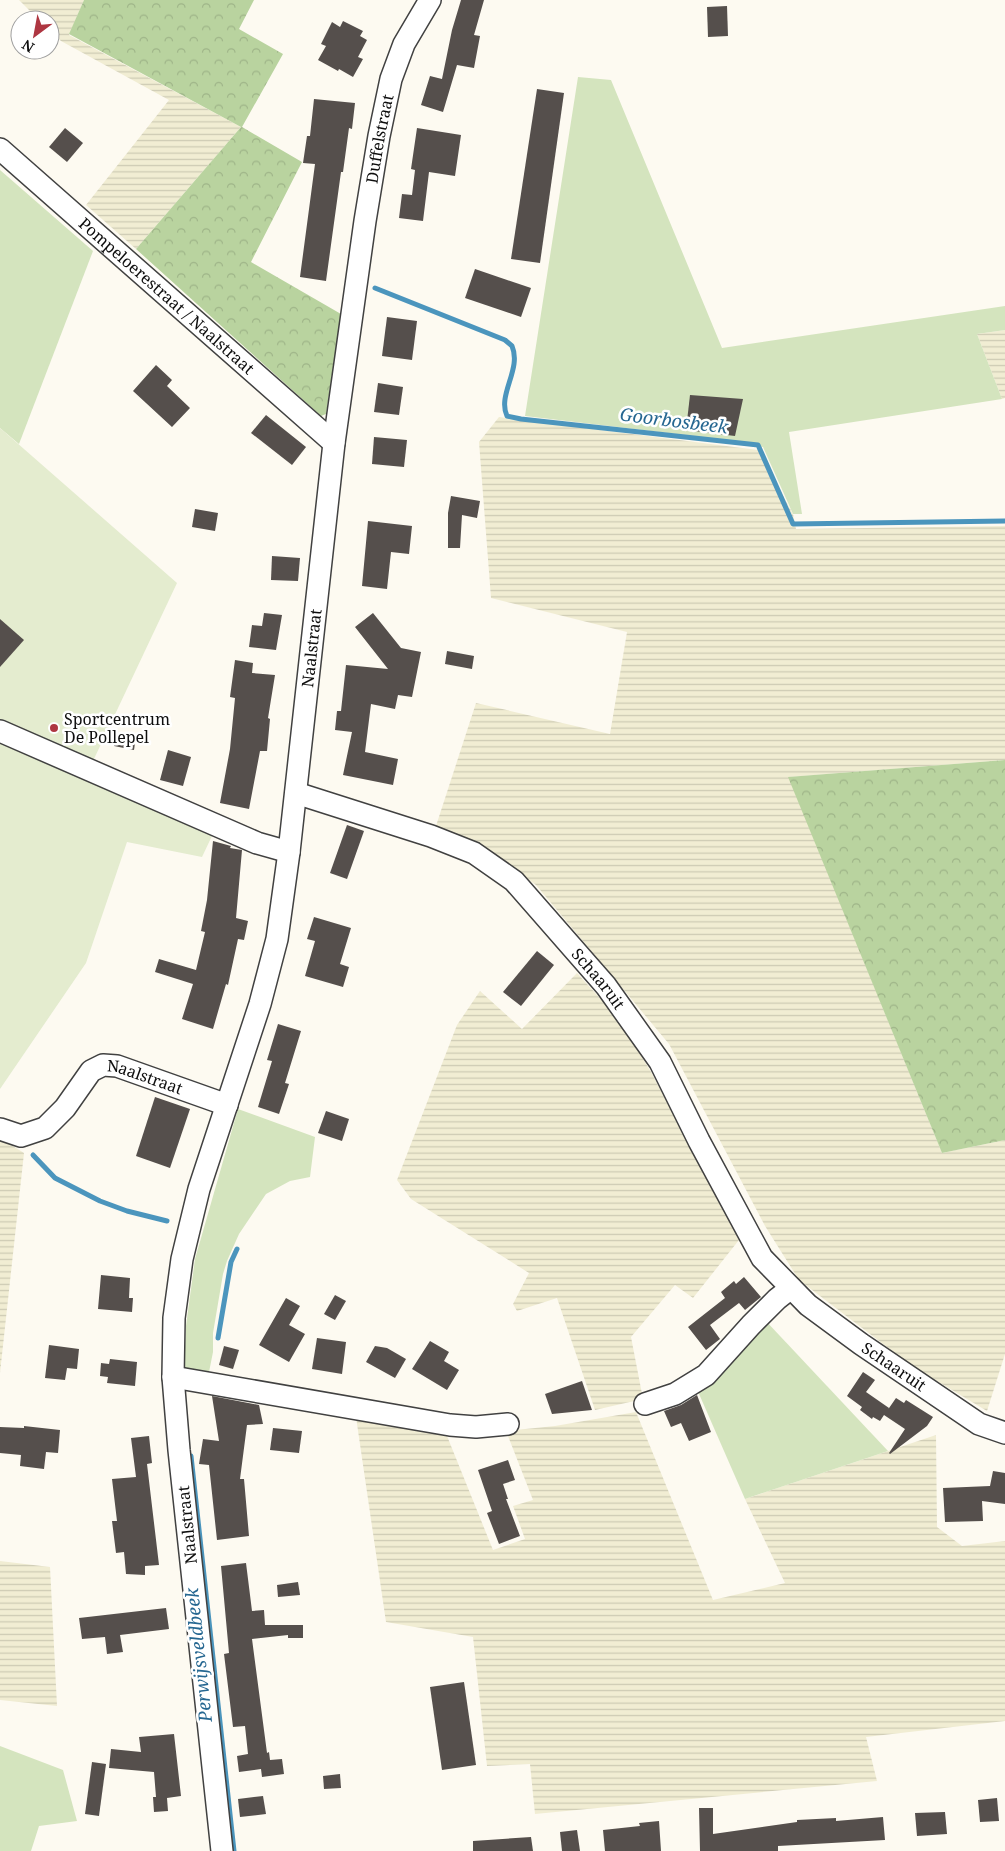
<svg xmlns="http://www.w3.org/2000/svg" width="1005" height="1851" viewBox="0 0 1005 1851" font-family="'Noto Serif',serif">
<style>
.farmland{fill:url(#farmland-rules)}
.grass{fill:#d4e4be}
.forest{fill:url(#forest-crowns)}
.pitch{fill:#e4eccf}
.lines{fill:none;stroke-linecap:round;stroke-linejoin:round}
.stream{stroke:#4b95bd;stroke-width:5}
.building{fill:#554f4c}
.minor-casing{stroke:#414141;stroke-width:24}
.minor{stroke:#fff;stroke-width:21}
.poi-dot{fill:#ae3641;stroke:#fff;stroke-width:2}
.labels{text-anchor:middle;stroke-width:5;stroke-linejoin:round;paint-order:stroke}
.street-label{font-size:16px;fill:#0e0e0e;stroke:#fff}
.poi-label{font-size:16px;fill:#0e0e0e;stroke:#fff;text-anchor:start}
.water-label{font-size:18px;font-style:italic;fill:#266791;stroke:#fff}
</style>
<defs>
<pattern id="farmland-rules" width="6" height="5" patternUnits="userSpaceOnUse" patternTransform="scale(1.25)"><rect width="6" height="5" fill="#f1edd3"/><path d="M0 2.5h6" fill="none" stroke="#cdcab4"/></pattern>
<pattern id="forest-crowns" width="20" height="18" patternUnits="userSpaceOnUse" patternTransform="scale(1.25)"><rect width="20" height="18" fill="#b9d39f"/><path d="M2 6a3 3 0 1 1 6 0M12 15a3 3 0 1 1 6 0" fill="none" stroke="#9eb488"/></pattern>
</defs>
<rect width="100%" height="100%" fill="#fdfaf1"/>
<g class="farmland">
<path d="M 19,0 L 84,0 L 69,35 L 241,127 L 136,249 L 86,205 L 169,100 L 61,41 L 50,30 L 50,20 L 39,20 Z"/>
<path d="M 1005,330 L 1005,398 L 1002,399 L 977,334 Z"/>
<path d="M 499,417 L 758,450 L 793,514 L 796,529 L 1005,526 L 1005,760 L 789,777 L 942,1153 L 1005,1140 L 1005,1354 L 987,1411 L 912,1366 L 799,1280 L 765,1226 L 669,1044 L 536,885 L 487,849 L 435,829 L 476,703 L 610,734 L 627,632 L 491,598 L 479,442 Z"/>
<path d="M 577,973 L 618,1018 L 651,1072 L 739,1240 L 693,1298 L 675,1285 L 631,1337 L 643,1399 L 595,1410 L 557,1298 L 517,1311 L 513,1304 L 529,1273 L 411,1199 L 397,1180 L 457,1025 L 480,991 L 522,1029 Z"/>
<path d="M 0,1138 L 24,1153 L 0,1373 Z"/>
<path d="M 636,1412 L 713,1600 L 785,1583 L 745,1499 L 936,1435 L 937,1527 L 962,1546 L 1005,1541 L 1005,1721 L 866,1737 L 877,1781 L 535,1814 L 530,1764 L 487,1766 L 473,1637 L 386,1622 L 356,1417 L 445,1431 L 493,1550 L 525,1539 L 513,1506 L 533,1500 L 506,1431 L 555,1426 Z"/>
<path d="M 0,1561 L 50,1567 L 57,1706 L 0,1700 Z"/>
</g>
<g class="grass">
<path d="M 578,77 L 611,80 L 722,348 L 1005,306 L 1005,330 L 977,334 L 1002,399 L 789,432 L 802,514 L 793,514 L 763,447 L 735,441 L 525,416 Z"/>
<path d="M 0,170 L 93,251 L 19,444 L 0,428 Z"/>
<path d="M 238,1109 L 315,1137 L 310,1177 L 290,1181 L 266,1194 L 239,1234 L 227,1261 L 223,1274 L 213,1333 L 213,1352 L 208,1377 L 185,1371 L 184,1368 L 186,1326 L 195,1259 Z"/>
<path d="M 765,1320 L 888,1451 L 745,1499 L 696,1387 Z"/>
<path d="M 0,1746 L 63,1770 L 77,1821 L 39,1826 L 31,1851 L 0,1851 Z"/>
</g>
<g class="forest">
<path d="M 84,0 L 254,0 L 239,29 L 283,54 L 242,127 L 302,162 L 251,262 L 341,314 L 326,414 L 321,416 L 136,249 L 241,127 L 69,34 Z"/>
<path d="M 1005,760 L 1005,1140 L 942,1153 L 788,777 Z"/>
</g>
<path class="pitch" d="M 0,428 L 177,583 L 93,761 L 220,819 L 202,857 L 127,842 L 86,963 L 0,1089 Z"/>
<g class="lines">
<g class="stream">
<path d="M 375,288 L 505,340 L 512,346 C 522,369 497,395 507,416 L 521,419 L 758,445 L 793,524 L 1005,521"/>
<path d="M 33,1155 L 55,1178 L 100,1201 L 127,1211 L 167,1221"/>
<path d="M 218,1338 L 231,1262 L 237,1249"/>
<path d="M 191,1456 L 234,1851"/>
</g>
</g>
<g class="building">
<path d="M 461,0 L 484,0 L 474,35 L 480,36 L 474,68 L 457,65 L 443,112 L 421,105 L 430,76 L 442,79 L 452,30 Z"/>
<path d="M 727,6 L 728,36 L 708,37 L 707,7 Z"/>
<path d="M 343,21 L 363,31 L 360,36 L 367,40 L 358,57 L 363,59 L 353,77 L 339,69 L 338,71 L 318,60 L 326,46 L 321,44 L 332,22 L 340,27 Z"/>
<path d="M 537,89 L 564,93 L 540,263 L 511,259 Z"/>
<path d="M 314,99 L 355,103 L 352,129 L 349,128 L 343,172 L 341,172 L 326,281 L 300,277 L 315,164 L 303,163 L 307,136 L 310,136 Z"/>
<path d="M 65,128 L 83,143 L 67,162 L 49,147 Z"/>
<path d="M 417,128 L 461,135 L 455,176 L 429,172 L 423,221 L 399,218 L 402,194 L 412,195 L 415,170 L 411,169 Z"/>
<path d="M 475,269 L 531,288 L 521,317 L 465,298 Z"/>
<path d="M 387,317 L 417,321 L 412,360 L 382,356 Z"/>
<path d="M 156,365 L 172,380 L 167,386 L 190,408 L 172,427 L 133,391 Z"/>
<path d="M 378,383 L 403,387 L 399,415 L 374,412 Z"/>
<path d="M 690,395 L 743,399 L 735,436 L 686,430 Z"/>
<path d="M 266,415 L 306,447 L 292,465 L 251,433 Z"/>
<path d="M 374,437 L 407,440 L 404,467 L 372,464 Z"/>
<path d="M 451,496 L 480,501 L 477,518 L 462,515 L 460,548 L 448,548 L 448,513 Z"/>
<path d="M 195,509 L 218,513 L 215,531 L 192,527 Z"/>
<path d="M 368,521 L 412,526 L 409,554 L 391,552 L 387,589 L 362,586 Z"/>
<path d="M 272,556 L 300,558 L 298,581 L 271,580 Z"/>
<path d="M 264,613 L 282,615 L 276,650 L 249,647 L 252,625 L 262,626 Z"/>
<path d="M 373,613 L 401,648 L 421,652 L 412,697 L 398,695 L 395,709 L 371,704 L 365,752 L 398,759 L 393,785 L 343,775 L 352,732 L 335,730 L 337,711 L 341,711 L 346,665 L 388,669 L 355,627 Z"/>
<path d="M 0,619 L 24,640 L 0,667 Z"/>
<path d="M 447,651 L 474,656 L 472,669 L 445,664 Z"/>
<path d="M 235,660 L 253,663 L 252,673 L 275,675 L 268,718 L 270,719 L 267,751 L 260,751 L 249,809 L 220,803 L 230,749 L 235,698 L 230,697 Z"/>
<path d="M 116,733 L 136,736 L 134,750 L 114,746 Z"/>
<path d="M 168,750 L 191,757 L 183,786 L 160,780 Z"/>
<path d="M 347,825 L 364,831 L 347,879 L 330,873 Z"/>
<path d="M 213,841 L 231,846 L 230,848 L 242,850 L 236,918 L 248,921 L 244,940 L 238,939 L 228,985 L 226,984 L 213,1029 L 182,1019 L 193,984 L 155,972 L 159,959 L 196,970 L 205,932 L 201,931 L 207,900 Z"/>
<path d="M 314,917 L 351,928 L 340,964 L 349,967 L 343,987 L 305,976 L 315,941 L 307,939 Z"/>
<path d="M 537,951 L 554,965 L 521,1006 L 503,992 Z"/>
<path d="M 278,1024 L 301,1031 L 285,1083 L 289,1084 L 279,1114 L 258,1107 L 272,1061 L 267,1060 Z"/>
<path d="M 155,1097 L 190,1109 L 170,1168 L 136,1156 Z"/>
<path d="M 326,1111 L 349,1119 L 342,1141 L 318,1133 Z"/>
<path d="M 101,1275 L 130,1278 L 129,1298 L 133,1298 L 132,1312 L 98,1309 Z"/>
<path d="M 744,1277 L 761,1297 L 745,1310 L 739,1303 L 710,1325 L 720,1339 L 706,1350 L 688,1327 L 725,1298 L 721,1292 L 734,1281 L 736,1284 Z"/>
<path d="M 335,1295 L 346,1301 L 335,1320 L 324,1314 Z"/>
<path d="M 286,1298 L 300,1306 L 289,1325 L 305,1334 L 289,1362 L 259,1345 Z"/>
<path d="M 317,1338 L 346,1342 L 342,1374 L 312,1369 Z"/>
<path d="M 430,1341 L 449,1352 L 444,1361 L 459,1370 L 447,1390 L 412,1369 Z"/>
<path d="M 49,1345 L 79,1349 L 77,1369 L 67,1368 L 65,1380 L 45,1378 Z"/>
<path d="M 224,1346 L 239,1350 L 233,1369 L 219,1365 Z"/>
<path d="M 375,1346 L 387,1348 L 406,1359 L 395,1378 L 366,1362 Z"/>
<path d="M 110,1359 L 137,1362 L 135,1386 L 107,1383 L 108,1377 L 100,1376 L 101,1363 L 109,1364 Z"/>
<path d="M 863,1372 L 875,1380 L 866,1392 L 889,1408 L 887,1411 L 896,1398 L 904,1403 L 906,1400 L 933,1417 L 927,1426 L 890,1454 L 889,1453 L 905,1429 L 884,1415 L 880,1421 L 873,1417 L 872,1419 L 860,1410 L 862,1407 L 847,1396 Z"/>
<path d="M 582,1381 L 592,1410 L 552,1414 L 545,1394 Z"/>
<path d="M 697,1395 L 711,1432 L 689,1441 L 681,1423 L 671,1427 L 664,1411 L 681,1405 Z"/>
<path d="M 212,1396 L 259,1405 L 263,1424 L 247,1425 L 240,1479 L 244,1479 L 249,1536 L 217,1540 L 209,1465 L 199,1464 L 203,1439 L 219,1441 Z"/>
<path d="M 24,1426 L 60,1430 L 58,1453 L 46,1452 L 44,1469 L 20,1466 L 21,1455 L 0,1453 L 0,1427 L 24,1428 Z"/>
<path d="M 273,1428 L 302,1431 L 299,1453 L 270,1450 Z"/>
<path d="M 149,1436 L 152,1463 L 147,1464 L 159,1565 L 145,1566 L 145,1575 L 126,1574 L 124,1552 L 116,1553 L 112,1521 L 117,1521 L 112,1479 L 136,1477 L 131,1438 Z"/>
<path d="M 508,1460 L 515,1480 L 503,1484 L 508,1499 L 506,1499 L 520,1536 L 499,1544 L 487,1513 L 492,1511 L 478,1470 Z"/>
<path d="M 993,1471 L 1005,1473 L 1005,1504 L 982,1501 L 983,1521 L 945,1522 L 943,1488 L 990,1486 Z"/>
<path d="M 246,1563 L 252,1611 L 264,1610 L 265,1625 L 303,1625 L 303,1638 L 288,1638 L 288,1635 L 252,1639 L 267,1753 L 269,1752 L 270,1760 L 282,1759 L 284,1774 L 262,1777 L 261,1769 L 239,1772 L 237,1756 L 248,1754 L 245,1726 L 233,1727 L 224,1654 L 229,1653 L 221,1566 Z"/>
<path d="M 298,1582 L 300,1595 L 278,1597 L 277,1585 Z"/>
<path d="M 166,1608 L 169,1629 L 120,1635 L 123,1652 L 107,1654 L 105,1637 L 82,1639 L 79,1618 Z"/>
<path d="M 464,1682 L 476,1765 L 442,1770 L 430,1687 Z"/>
<path d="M 174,1734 L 181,1796 L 167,1798 L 168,1811 L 154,1812 L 153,1797 L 156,1797 L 154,1772 L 109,1768 L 111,1749 L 141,1752 L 139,1737 Z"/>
<path d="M 92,1762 L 106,1764 L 99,1816 L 85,1814 Z"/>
<path d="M 340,1774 L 341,1788 L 324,1789 L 323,1776 Z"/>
<path d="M 263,1796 L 266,1814 L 240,1817 L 238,1799 Z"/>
<path d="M 997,1798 L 999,1821 L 980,1822 L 978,1800 Z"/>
<path d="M 699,1808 L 713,1808 L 713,1834 L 797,1822 L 797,1820 L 836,1818 L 836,1821 L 883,1817 L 885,1840 L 778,1846 L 778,1851 L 700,1851 Z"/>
<path d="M 945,1812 L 947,1834 L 917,1836 L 915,1813 Z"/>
<path d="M 659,1821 L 661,1851 L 605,1851 L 603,1830 L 640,1826 L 639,1823 Z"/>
<path d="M 577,1830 L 580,1851 L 562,1851 L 560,1832 Z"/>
<path d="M 531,1837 L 533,1851 L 473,1851 L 473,1841 Z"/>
</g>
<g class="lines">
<defs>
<g id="minor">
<path id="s1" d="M 0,149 L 334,443"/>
<path d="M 0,731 L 257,843 L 289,852"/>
<path id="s2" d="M 296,793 L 431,836 L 474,853 L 514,881 L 606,986 L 660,1062 L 699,1141 L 762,1258 L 808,1305 L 861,1344 L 979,1424 L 1005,1433"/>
<path id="s3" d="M 0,1129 L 21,1136 L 45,1128 L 65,1108 L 91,1071 L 103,1065 L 117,1066 L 227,1105"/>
<path d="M 173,1377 L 450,1425 L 476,1427 L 508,1424"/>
<path d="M 645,1404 L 675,1394 L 706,1375 L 751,1325 L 777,1299 L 791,1288"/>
<path id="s4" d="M 222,1851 L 179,1450 L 173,1377 L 174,1318 L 182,1259 L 199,1189 L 260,1004 L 277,939 L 289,852 L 334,443 L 365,221 L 379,136 L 391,79 L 404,44 L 430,0"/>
</g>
</defs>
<use href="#minor" class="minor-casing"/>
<use href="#minor" class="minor"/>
</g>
<circle class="poi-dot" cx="54" cy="728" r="5"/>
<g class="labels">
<g class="street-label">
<text dy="6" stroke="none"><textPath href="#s4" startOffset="1736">Duffelstraat</textPath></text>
<text dy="6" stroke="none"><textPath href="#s1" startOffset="222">Pompeloerestraat / Naalstraat</textPath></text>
<text dy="6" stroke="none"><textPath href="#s4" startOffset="1222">Naalstraat</textPath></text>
<text dy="6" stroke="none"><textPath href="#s2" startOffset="366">Schaaruit</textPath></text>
<text dy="6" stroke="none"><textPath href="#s3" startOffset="178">Naalstraat</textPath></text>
<text dy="6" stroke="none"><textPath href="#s2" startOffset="862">Schaaruit</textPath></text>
<text transform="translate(187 1525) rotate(-96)" y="6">Naalstraat</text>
</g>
<g class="poi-label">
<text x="64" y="725">Sportcentrum<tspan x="64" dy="18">De Pollepel</tspan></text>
</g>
<g class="water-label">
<text transform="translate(674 421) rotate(7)" y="6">Goorbosbeek</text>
<text transform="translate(199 1655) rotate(-96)" y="6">Perwijsveldbeek</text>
</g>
</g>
<g transform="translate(35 35) rotate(212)"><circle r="24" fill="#ffffff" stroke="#9f9f9f"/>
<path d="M0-4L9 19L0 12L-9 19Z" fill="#ae3641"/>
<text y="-8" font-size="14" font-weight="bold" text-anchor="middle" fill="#0e0e0e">N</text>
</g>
</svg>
